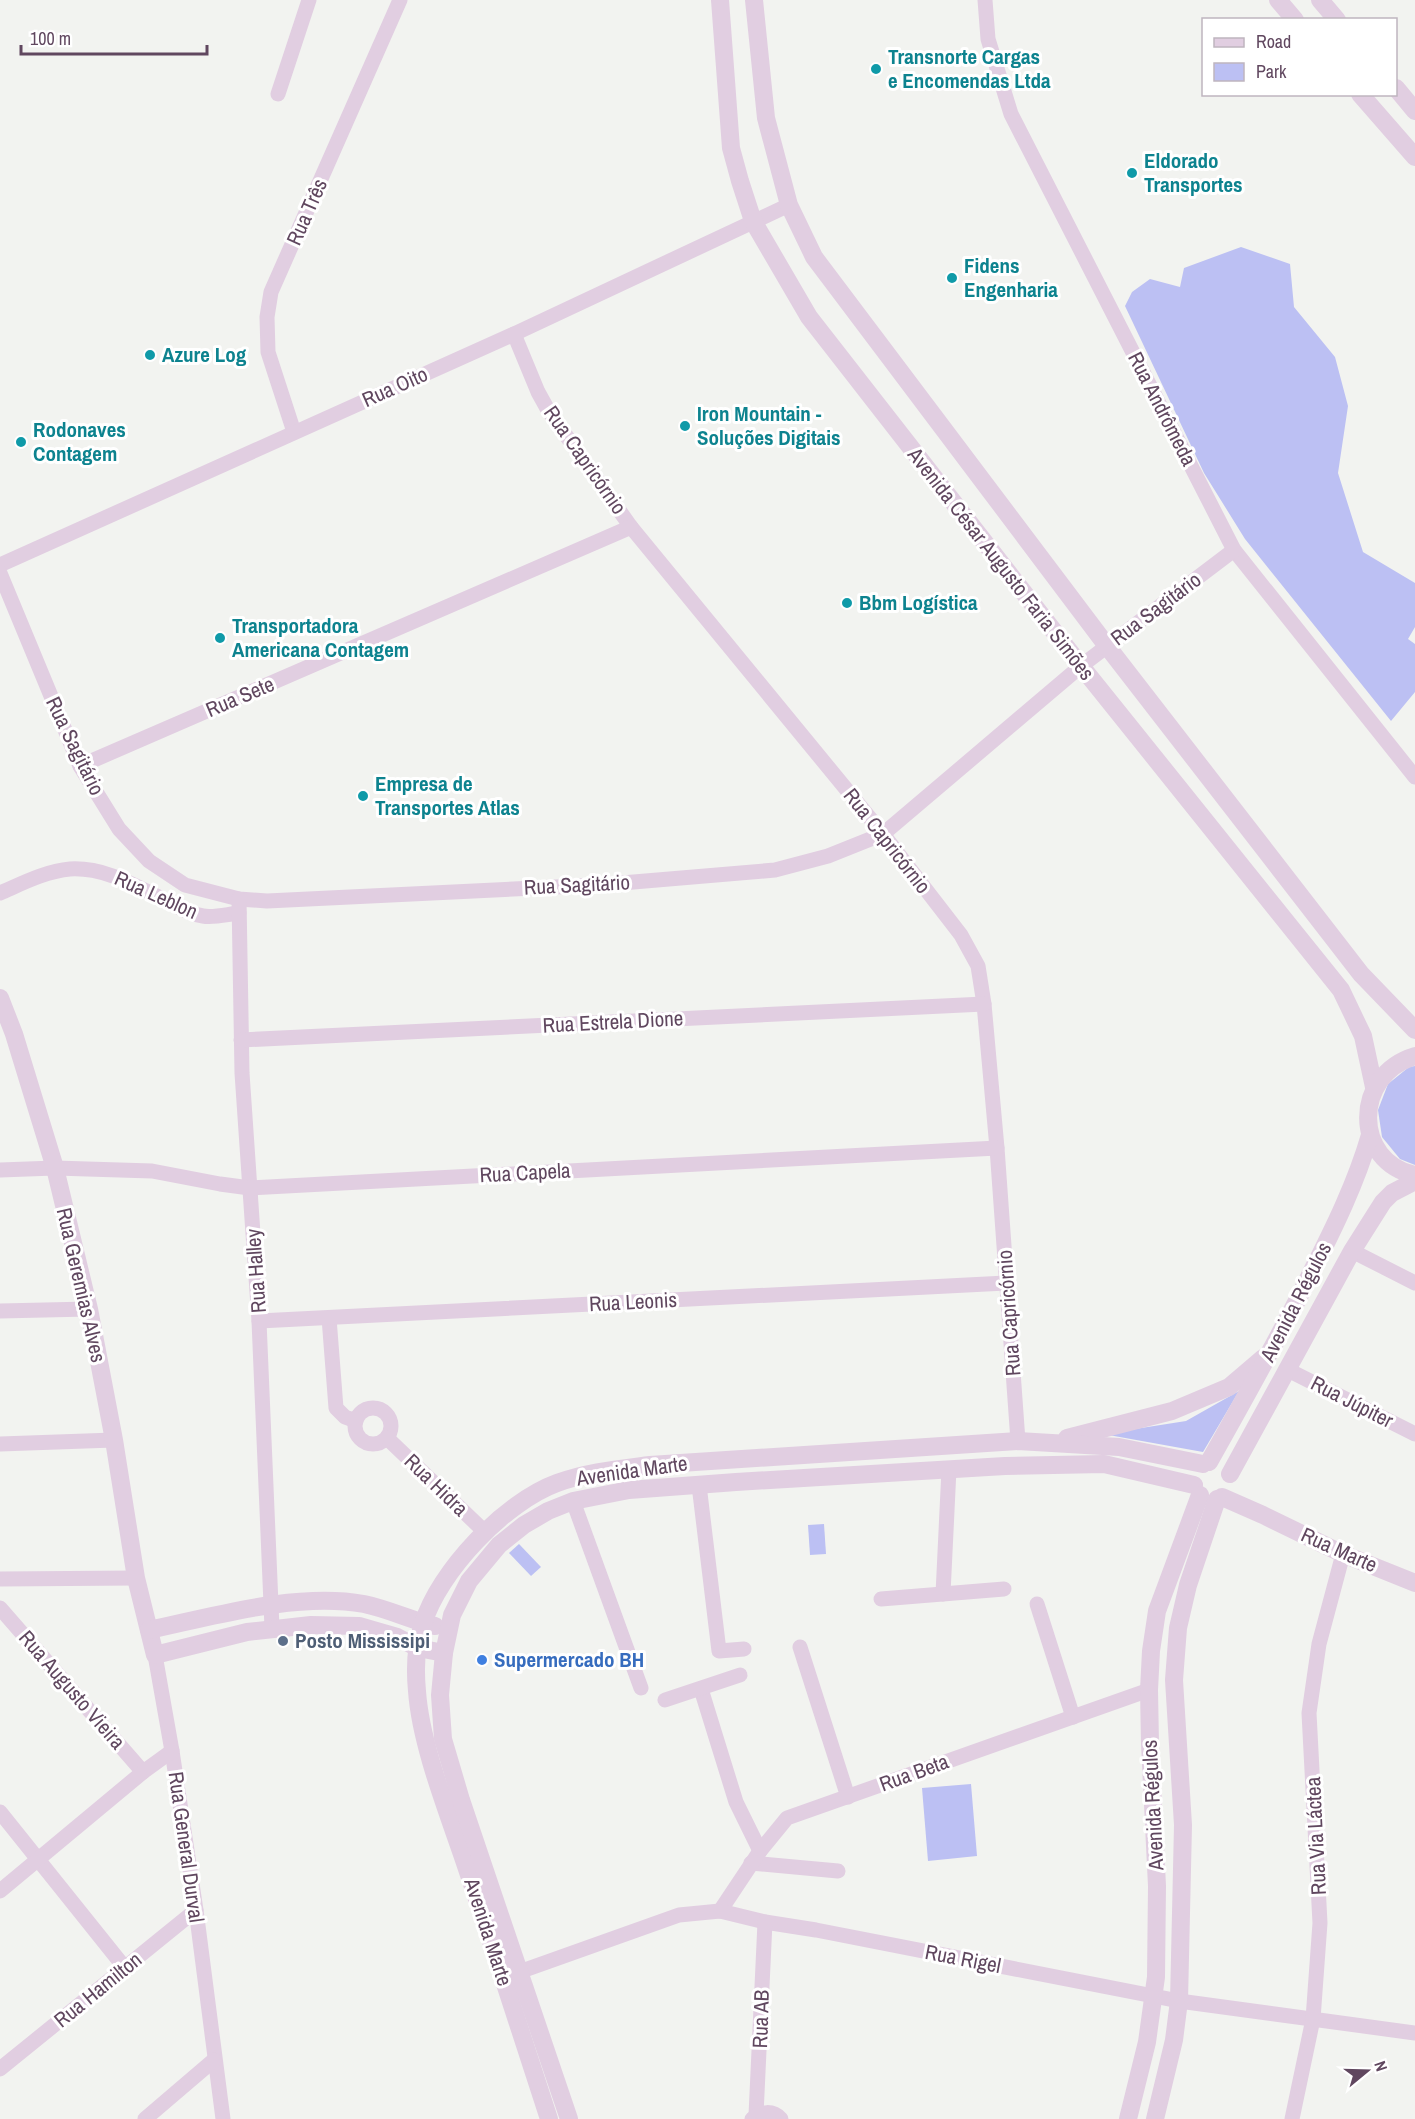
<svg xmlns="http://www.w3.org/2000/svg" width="1415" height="2119" viewBox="0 0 1415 2119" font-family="'Archivo Narrow',sans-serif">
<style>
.green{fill:#bcc0f3}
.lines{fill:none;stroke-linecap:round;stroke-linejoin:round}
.minor{stroke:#e1cee1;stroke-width:15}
.tertiary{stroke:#e1cee1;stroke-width:18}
.culture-dot{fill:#0f9aa8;stroke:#fff;stroke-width:2}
.service-dot{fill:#5c6f8a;stroke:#fff;stroke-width:2}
.shop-dot{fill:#3f7fe0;stroke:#fff;stroke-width:2}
.labels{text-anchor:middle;stroke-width:6;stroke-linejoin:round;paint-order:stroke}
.culture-label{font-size:21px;font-weight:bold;fill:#0d838f;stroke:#fff;text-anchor:start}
.street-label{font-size:21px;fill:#60475f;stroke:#fff}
.service-label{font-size:21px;font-weight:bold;fill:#4e5e75;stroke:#fff;text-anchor:start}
.shop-label{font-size:21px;font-weight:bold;fill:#366cbe;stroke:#fff;text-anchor:start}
</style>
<rect width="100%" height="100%" fill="#f2f3f0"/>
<g class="green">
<path d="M 1241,247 L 1290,264 L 1294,307 L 1335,357 L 1348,406 L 1338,473 L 1363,552 L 1415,583 L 1415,627 L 1408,639 L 1415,644 L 1415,692 L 1391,721 L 1245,539 L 1204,473 L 1125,306 L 1132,292 L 1150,279 L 1180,287 L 1184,268 Z"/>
<path d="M 1415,1066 L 1415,1165 L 1400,1159 L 1382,1137 L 1378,1110 L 1388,1084 L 1409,1067 Z"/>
<path d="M 1239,1391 L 1203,1452 L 1103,1434 L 1186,1421 Z"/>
<path d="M 824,1524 L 826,1554 L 810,1555 L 808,1525 Z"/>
<path d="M 519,1544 L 541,1567 L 531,1576 L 509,1553 Z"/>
<path d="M 971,1784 L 977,1856 L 928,1861 L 922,1788 Z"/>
</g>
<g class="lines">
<g class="minor">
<path d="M 985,0 L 988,39 L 1011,114 L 1234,550 L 1415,777"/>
<path d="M 278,94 L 309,0"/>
<path d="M 514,334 L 538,392 L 548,410 L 631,527 L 883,834 L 961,935 L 978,966 L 984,1004 L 997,1148 L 1018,1441"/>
<path d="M 294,432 L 268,352 L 267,317 L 271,292 L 400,0"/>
<path d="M 0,565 L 514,334 L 789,205"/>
<path d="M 0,573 L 80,766 L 119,829 L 149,861 L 185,885 L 239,899 L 267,901 L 598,885 L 775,870 L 828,856 L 883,834 L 1081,666 L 1234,550"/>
<path d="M 80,766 L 631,527"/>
<path d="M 0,893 C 21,884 46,871 70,869 C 106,867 137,887 169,902 C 179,908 191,914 203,916 C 214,918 228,914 239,913"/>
<path d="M 239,899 L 242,1073 L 259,1321 L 272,1628"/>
<path d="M 241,1040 L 984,1004"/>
<path d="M 0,1170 L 55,1168 L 152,1171 L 220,1184 L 250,1188 L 997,1148"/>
<path d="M 1352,1251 L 1415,1283"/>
<path d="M 0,1311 L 89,1309"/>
<path d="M 329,1318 L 336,1408 L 345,1417 L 356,1421"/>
<path d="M 259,1321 L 1006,1283"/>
<path d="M 1288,1370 L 1415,1434"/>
<circle cx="373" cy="1426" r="18"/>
<path d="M 387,1438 L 485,1532"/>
<path d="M 0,1444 L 114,1440"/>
<path d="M 699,1485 L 719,1651 L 744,1649"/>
<path d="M 573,1501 L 641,1688"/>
<path d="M 0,1579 L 136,1578"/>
<path d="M 943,1594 L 949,1469"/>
<path d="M 881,1599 L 1004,1589"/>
<path d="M 1037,1604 L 1073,1717"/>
<path d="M 0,1608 L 143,1772"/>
<path d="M 800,1647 L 848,1797"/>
<path d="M 155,1655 L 172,1751 L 196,1910 L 223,2119"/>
<path d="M 701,1689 L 736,1802 L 760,1851"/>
<path d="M 665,1700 L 740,1675"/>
<path d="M 0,1812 L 125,1968"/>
<path d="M 751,1863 L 838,1871"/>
<path d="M 0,1891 L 143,1772 L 172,1751"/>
<path d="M 720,1911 L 760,1851 L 787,1818 L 1149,1690"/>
<path d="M 519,1972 L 679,1915 L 720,1911 L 765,1922 L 816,1930 L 1179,2001 L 1415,2033"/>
<path d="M 0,2069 L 196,1910"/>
<path d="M 756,2115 L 765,1922"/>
<path d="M 145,2119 L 214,2060"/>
<path d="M 752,2119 C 761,2111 773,2110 781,2119"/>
<path d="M 1292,2119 L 1313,2019 L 1320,1923 L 1309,1713 L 1319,1644 L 1343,1554"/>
</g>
<g class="tertiary">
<path d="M 720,0 L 731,148 L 740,181 L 753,221 L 809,317 L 1081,666 L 1341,990 L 1363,1036 L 1374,1087"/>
<path d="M 754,0 L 766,118 L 789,205 L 814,257 L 1107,646 L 1361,974 L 1415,1030"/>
<path d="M 1278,0 L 1295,20"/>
<path d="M 1320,0 L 1337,20"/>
<path d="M 1396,88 L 1415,111"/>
<path d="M 1360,94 L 1415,157"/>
<path d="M 0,998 L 14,1034 L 55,1168 L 89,1309 L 114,1440 L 136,1578 L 155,1655 L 247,1632 L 311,1625 L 359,1626 L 397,1637 L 418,1648 L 444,1653"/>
<path d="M 1415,1056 C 1352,1075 1353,1162 1415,1175"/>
<path d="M 1067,1438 L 1172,1411 L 1229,1387 L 1263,1358"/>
<path d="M 1209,1462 C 1244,1400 1279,1338 1311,1273 C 1334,1228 1356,1183 1370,1135"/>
<path d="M 1230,1474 L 1352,1251 L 1383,1202 L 1392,1193 L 1415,1181"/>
<path d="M 1222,1497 L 1263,1515 L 1343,1554 L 1415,1583"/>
<path d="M 149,1630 C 215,1616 297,1592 364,1604 C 388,1609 411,1620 435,1626"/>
<path d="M 549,2119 C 523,2039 497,1958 470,1878 C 452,1822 421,1749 417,1691 C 415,1670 416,1644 423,1624 C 439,1571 505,1502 557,1483 C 587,1472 619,1469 650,1465 L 1018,1441 L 1119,1447 L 1203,1464"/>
<path d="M 569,2119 L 461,1800 L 443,1739 L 440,1695 L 444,1653 L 452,1615 L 469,1581 L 499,1545 L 524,1525 L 548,1511 L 573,1501 L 629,1490 L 736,1482 L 1005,1466 L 1104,1464 L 1194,1485"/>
<path d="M 1128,2119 L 1147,2042 L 1156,1977 L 1157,1886 L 1150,1744 L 1149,1690 L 1151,1651 L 1157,1611 L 1200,1495"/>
<path d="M 1155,2119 L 1174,2040 L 1179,2001 L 1183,1825 L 1174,1680 L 1178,1628 L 1188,1585 L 1217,1499"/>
</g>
</g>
<g class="culture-dot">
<circle cx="876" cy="69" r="6"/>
<circle cx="1132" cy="173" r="6"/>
<circle cx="952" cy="278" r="6"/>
<circle cx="150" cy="355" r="6"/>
<circle cx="685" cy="426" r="6"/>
<circle cx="21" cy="442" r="6"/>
<circle cx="847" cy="603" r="6"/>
<circle cx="220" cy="638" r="6"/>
<circle cx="363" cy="796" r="6"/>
</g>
<circle class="service-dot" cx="283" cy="1641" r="6"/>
<circle class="shop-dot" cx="482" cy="1660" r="6"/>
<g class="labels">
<g class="culture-label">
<text x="888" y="64">Transnorte Cargas<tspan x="888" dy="24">e Encomendas Ltda</tspan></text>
<text x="1144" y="168">Eldorado<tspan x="1144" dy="24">Transportes</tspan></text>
<text x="964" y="273">Fidens<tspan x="964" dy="24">Engenharia</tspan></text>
<text x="162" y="362">Azure Log</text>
<text x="697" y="421">Iron Mountain -<tspan x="697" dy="24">Soluções Digitais</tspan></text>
<text x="33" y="437">Rodonaves<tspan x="33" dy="24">Contagem</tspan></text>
<text x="859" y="610">Bbm Logística</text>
<text x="232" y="633">Transportadora<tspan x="232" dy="24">Americana Contagem</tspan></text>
<text x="375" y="791">Empresa de<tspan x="375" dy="24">Transportes Atlas</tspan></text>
</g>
<g class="street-label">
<text transform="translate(307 212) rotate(-66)" y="7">Rua Três</text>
<text transform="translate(395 387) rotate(-24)" y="7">Rua Oito</text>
<text transform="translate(1162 409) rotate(63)" y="7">Rua Andrômeda</text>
<text transform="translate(585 460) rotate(55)" y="7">Rua Capricórnio</text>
<text transform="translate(1001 564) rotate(52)" y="7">Avenida César Augusto Faria Simões</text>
<text transform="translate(1156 609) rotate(-37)" y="7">Rua Sagitário</text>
<text transform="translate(240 697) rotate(-23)" y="7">Rua Sete</text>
<text transform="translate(75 746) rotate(64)" y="7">Rua Sagitário</text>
<text transform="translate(887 841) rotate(52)" y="7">Rua Capricórnio</text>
<text transform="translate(577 885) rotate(-3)" y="7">Rua Sagitário</text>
<text transform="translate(156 895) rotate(24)" y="7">Rua Leblon</text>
<text transform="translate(613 1022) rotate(-3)" y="7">Rua Estrela Dione</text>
<text transform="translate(525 1173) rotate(-3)" y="7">Rua Capela</text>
<text transform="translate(256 1271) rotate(-94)" y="7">Rua Halley</text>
<text transform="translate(81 1285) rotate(77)" y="7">Rua Geremias Alves</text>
<text transform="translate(633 1302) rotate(-3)" y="7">Rua Leonis</text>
<text transform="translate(1296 1302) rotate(-63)" y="7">Avenida Régulos</text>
<text transform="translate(1009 1313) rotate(-94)" y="7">Rua Capricórnio</text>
<text transform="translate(1352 1402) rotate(27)" y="7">Rua Júpiter</text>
<text transform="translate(632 1471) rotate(-8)" y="7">Avenida Marte</text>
<text transform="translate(436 1485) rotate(44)" y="7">Rua Hidra</text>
<text transform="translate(1339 1550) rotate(24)" y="7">Rua Marte</text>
<text transform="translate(72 1690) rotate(49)" y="7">Rua Augusto Vieira</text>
<text transform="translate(914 1773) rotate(-20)" y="7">Rua Beta</text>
<text transform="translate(1153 1805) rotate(-93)" y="7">Avenida Régulos</text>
<text transform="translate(1316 1836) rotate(-93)" y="7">Rua Via Láctea</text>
<text transform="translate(186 1847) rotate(82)" y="7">Rua General Durval</text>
<text transform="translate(488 1932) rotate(72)" y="7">Avenida Marte</text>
<text transform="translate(963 1959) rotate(11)" y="7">Rua Rigel</text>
<text transform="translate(98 1990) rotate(-39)" y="7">Rua Hamilton</text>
<text transform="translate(761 2019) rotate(-88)" y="7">Rua AB</text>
</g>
<g class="service-label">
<text x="295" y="1648">Posto Mississipi</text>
</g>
<g class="shop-label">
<text x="494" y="1667">Supermercado BH</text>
</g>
</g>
<rect x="1202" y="18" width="195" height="78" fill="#ffffff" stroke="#bfb5bf" stroke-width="1.5"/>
<rect x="1214" y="38" width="30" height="9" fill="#e1cee1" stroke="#bfb5bf" stroke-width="1.5"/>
<text x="1256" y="48" font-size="18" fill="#60475f">Road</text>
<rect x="1214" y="63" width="30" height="18" fill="#bcc0f3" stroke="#bfb5bf" stroke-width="1.5"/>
<text x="1256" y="78" font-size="18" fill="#60475f">Park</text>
<g transform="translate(1367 2071) rotate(71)" stroke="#ffffff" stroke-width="4.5" paint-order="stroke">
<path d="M0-4.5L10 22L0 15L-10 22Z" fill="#60475f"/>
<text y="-9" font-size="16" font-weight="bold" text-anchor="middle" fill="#60475f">N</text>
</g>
<path d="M21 45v9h186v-9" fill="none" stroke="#60475f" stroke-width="3"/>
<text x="30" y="45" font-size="18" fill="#60475f" stroke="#ffffff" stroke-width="4.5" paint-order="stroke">100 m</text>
</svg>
